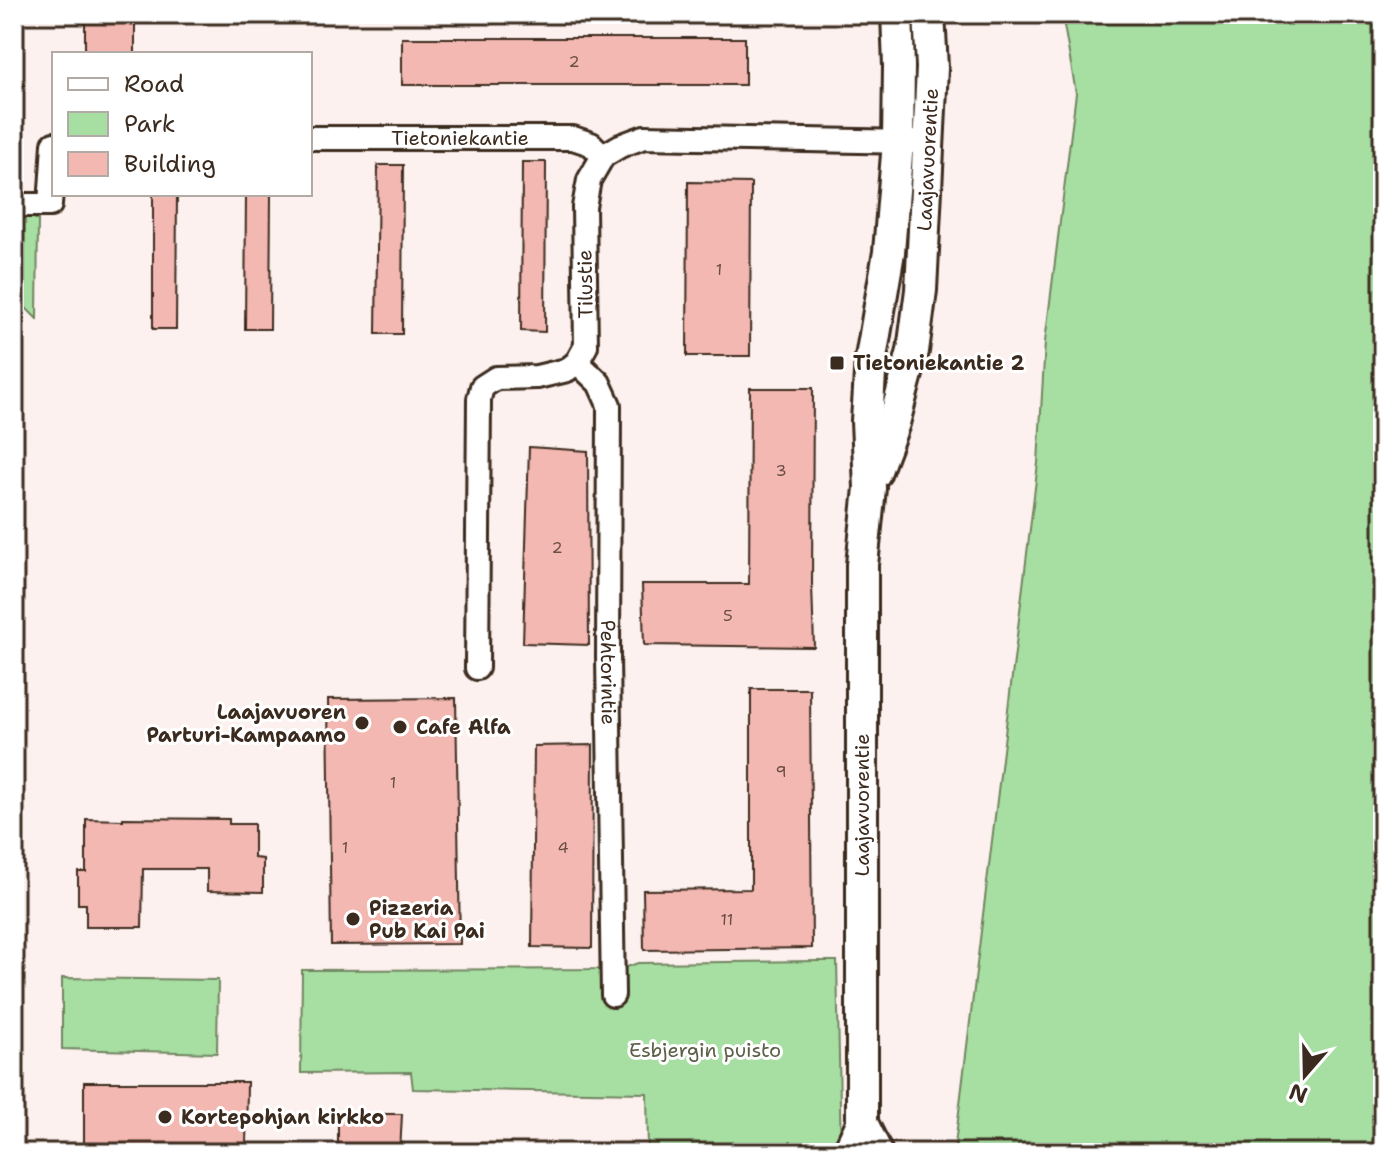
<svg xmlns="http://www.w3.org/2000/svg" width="1397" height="1167" viewBox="0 0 1397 1167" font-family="'Shantell Sans',sans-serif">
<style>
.green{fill:#a7dfa3;stroke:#718460;stroke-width:2}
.building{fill:#f3b8b1;stroke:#3b2a1e;stroke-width:2}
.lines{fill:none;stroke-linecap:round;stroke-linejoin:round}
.minor-casing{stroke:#3b2a1e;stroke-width:28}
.secondary-casing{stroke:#3b2a1e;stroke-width:36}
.minor{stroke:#fff;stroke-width:22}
.secondary{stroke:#fff;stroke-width:30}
.poi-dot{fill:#3b2a1e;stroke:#fff;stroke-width:3}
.labels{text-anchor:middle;stroke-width:6;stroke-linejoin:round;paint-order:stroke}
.number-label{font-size:16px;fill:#694e43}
.street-label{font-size:20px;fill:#3b2a1e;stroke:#fff}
.poi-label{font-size:20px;font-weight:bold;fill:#3b2a1e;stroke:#fff;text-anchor:start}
.park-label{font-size:20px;fill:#5b6046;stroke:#fff}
</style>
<rect width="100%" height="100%" fill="#fdf1ef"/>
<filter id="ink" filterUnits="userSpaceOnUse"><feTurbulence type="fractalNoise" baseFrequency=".0125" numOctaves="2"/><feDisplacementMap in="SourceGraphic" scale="16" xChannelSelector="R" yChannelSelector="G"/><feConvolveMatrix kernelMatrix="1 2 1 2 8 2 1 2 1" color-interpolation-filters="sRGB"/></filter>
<g filter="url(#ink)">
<g class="green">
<path d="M 1062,14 L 1383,14 L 1383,1153 L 954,1153 L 1038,463 L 1045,342 L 1076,93 Z"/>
<path d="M 14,214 L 25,214 L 38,220 L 37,319 L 26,308 L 14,288 Z"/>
<path d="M 820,961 L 837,961 L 841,1153 L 648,1153 L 647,1093 L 413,1089 L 411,1072 L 301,1073 L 302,970 L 621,969 L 638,963 Z"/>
<path d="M 62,978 L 218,980 L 217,1053 L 62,1049 Z"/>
</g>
<g class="building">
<rect x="85" y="14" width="50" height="40"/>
<rect x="402" y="38" width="343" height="47"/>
<path d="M 522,162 L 546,162 L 545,332 L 521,331 Z"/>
<path d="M 378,165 L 403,165 L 402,334 L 376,334 Z"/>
<path d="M 688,182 L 751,183 L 750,356 L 687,356 Z"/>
<path d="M 153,194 L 177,194 L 176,329 L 153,329 Z"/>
<path d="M 246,194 L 271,194 L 270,329 L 245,329 Z"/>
<path d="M 750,388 L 813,388 L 812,584 L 814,647 L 644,645 L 642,584 L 749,584 Z"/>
<path d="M 529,447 L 588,451 L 589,645 L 523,643 Z"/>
<path d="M 751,689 L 810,689 L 812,948 L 644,950 L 643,890 L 751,889 Z"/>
<path d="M 456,698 L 460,944 L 331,945 L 328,699 Z"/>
<path d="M 593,745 L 592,948 L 532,947 L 534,746 Z"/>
<path d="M 123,818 L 229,819 L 229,824 L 254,824 L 254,858 L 263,859 L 263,892 L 207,891 L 207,869 L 143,869 L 142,927 L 86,927 L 86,904 L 78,904 L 78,872 L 86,872 L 86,819 L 123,820 Z"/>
<path d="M 84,1082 L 247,1082 L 246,1153 L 84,1153 Z"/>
<path d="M 338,1114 L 402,1114 L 400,1153 L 338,1153 Z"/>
</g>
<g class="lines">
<defs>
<g id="minor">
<path id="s1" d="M 310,138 L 573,138 L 591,144 L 603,156"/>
<path d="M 14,205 L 50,205 L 54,144"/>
<path id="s2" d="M 577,362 L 599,383 L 609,405 L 608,657 L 613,995"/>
<path d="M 477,668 L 479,399 L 482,387 L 496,378 L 537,377 L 567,370 L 577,362 L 586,346 L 584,207 L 589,180 L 603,156 L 620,146 L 644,137 L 912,142"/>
</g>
<g id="secondary">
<path id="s3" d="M 875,473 L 894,423 L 913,351 L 921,290 L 932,68 L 929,14"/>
<path d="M 862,1123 L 877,1153"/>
<path d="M 848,1153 L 862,1123 L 862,565 L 870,488 L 867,421 L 871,358 L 889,252 L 898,142 L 899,66 L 897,14"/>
</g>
</defs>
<use href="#minor" class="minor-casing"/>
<use href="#secondary" class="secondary-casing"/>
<use href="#minor" class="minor"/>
<use href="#secondary" class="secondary"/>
</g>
</g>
<g class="poi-dot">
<rect x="829" y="355" width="16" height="16" rx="4"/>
<circle cx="362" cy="723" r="8"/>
<circle cx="400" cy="727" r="8"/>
<circle cx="353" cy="919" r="8"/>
<circle cx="165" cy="1117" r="8"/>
</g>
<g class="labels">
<g class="number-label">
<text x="574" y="67">2</text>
<text x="719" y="275">1</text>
<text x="781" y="476">3</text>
<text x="557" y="553">2</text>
<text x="728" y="621">5</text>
<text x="781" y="777">9</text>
<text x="393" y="788">1</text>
<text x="345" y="853">1</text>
<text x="563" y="853">4</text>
<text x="727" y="925">11</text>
</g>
<g class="street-label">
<text dy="7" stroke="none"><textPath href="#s1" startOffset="150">Tietoniekantie</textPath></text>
<text dy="7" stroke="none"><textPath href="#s3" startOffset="320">Laajavuorentie</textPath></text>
<text transform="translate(585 284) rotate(-91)" y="7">Tilustie</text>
<text dy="7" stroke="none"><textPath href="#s2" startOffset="322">Pehtorintie</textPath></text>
<text transform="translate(862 805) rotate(-90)" y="7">Laajavuorentie</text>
</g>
<g class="poi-label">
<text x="853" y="370">Tietoniekantie 2</text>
<text x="346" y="719" text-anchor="end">Laajavuoren<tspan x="346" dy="23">Parturi-Kampaamo</tspan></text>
<text x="416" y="734">Cafe Alfa</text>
<text x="369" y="915">Pizzeria<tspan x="369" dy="23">Pub Kai Pai</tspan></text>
<text x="181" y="1124">Kortepohjan kirkko</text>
</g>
<g class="park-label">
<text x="705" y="1057">Esbjergin puisto</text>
</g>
</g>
<rect width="1397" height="1167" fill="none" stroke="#fff" stroke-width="48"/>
<rect x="24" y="24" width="1349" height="1119" fill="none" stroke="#3b2a1e" stroke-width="3" filter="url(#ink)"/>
<rect x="52" y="52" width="260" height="144" fill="#ffffff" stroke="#b1aaa5" stroke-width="2"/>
<rect x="68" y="78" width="40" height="12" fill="#ffffff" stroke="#b1aaa5" stroke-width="2"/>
<text x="124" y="92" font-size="24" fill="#3b2a1e">Road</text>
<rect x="68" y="112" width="40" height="24" fill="#a7dfa3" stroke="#b1aaa5" stroke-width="2"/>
<text x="124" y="132" font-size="24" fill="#3b2a1e">Park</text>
<rect x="68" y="152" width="40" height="24" fill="#f3b8b1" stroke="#b1aaa5" stroke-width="2"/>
<text x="124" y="172" font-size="24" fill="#3b2a1e">Building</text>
<g transform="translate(1305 1075) rotate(200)" stroke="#ffffff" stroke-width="6" paint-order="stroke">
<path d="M0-6L14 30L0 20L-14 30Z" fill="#3b2a1e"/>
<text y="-12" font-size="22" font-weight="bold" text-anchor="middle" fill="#3b2a1e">N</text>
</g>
</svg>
